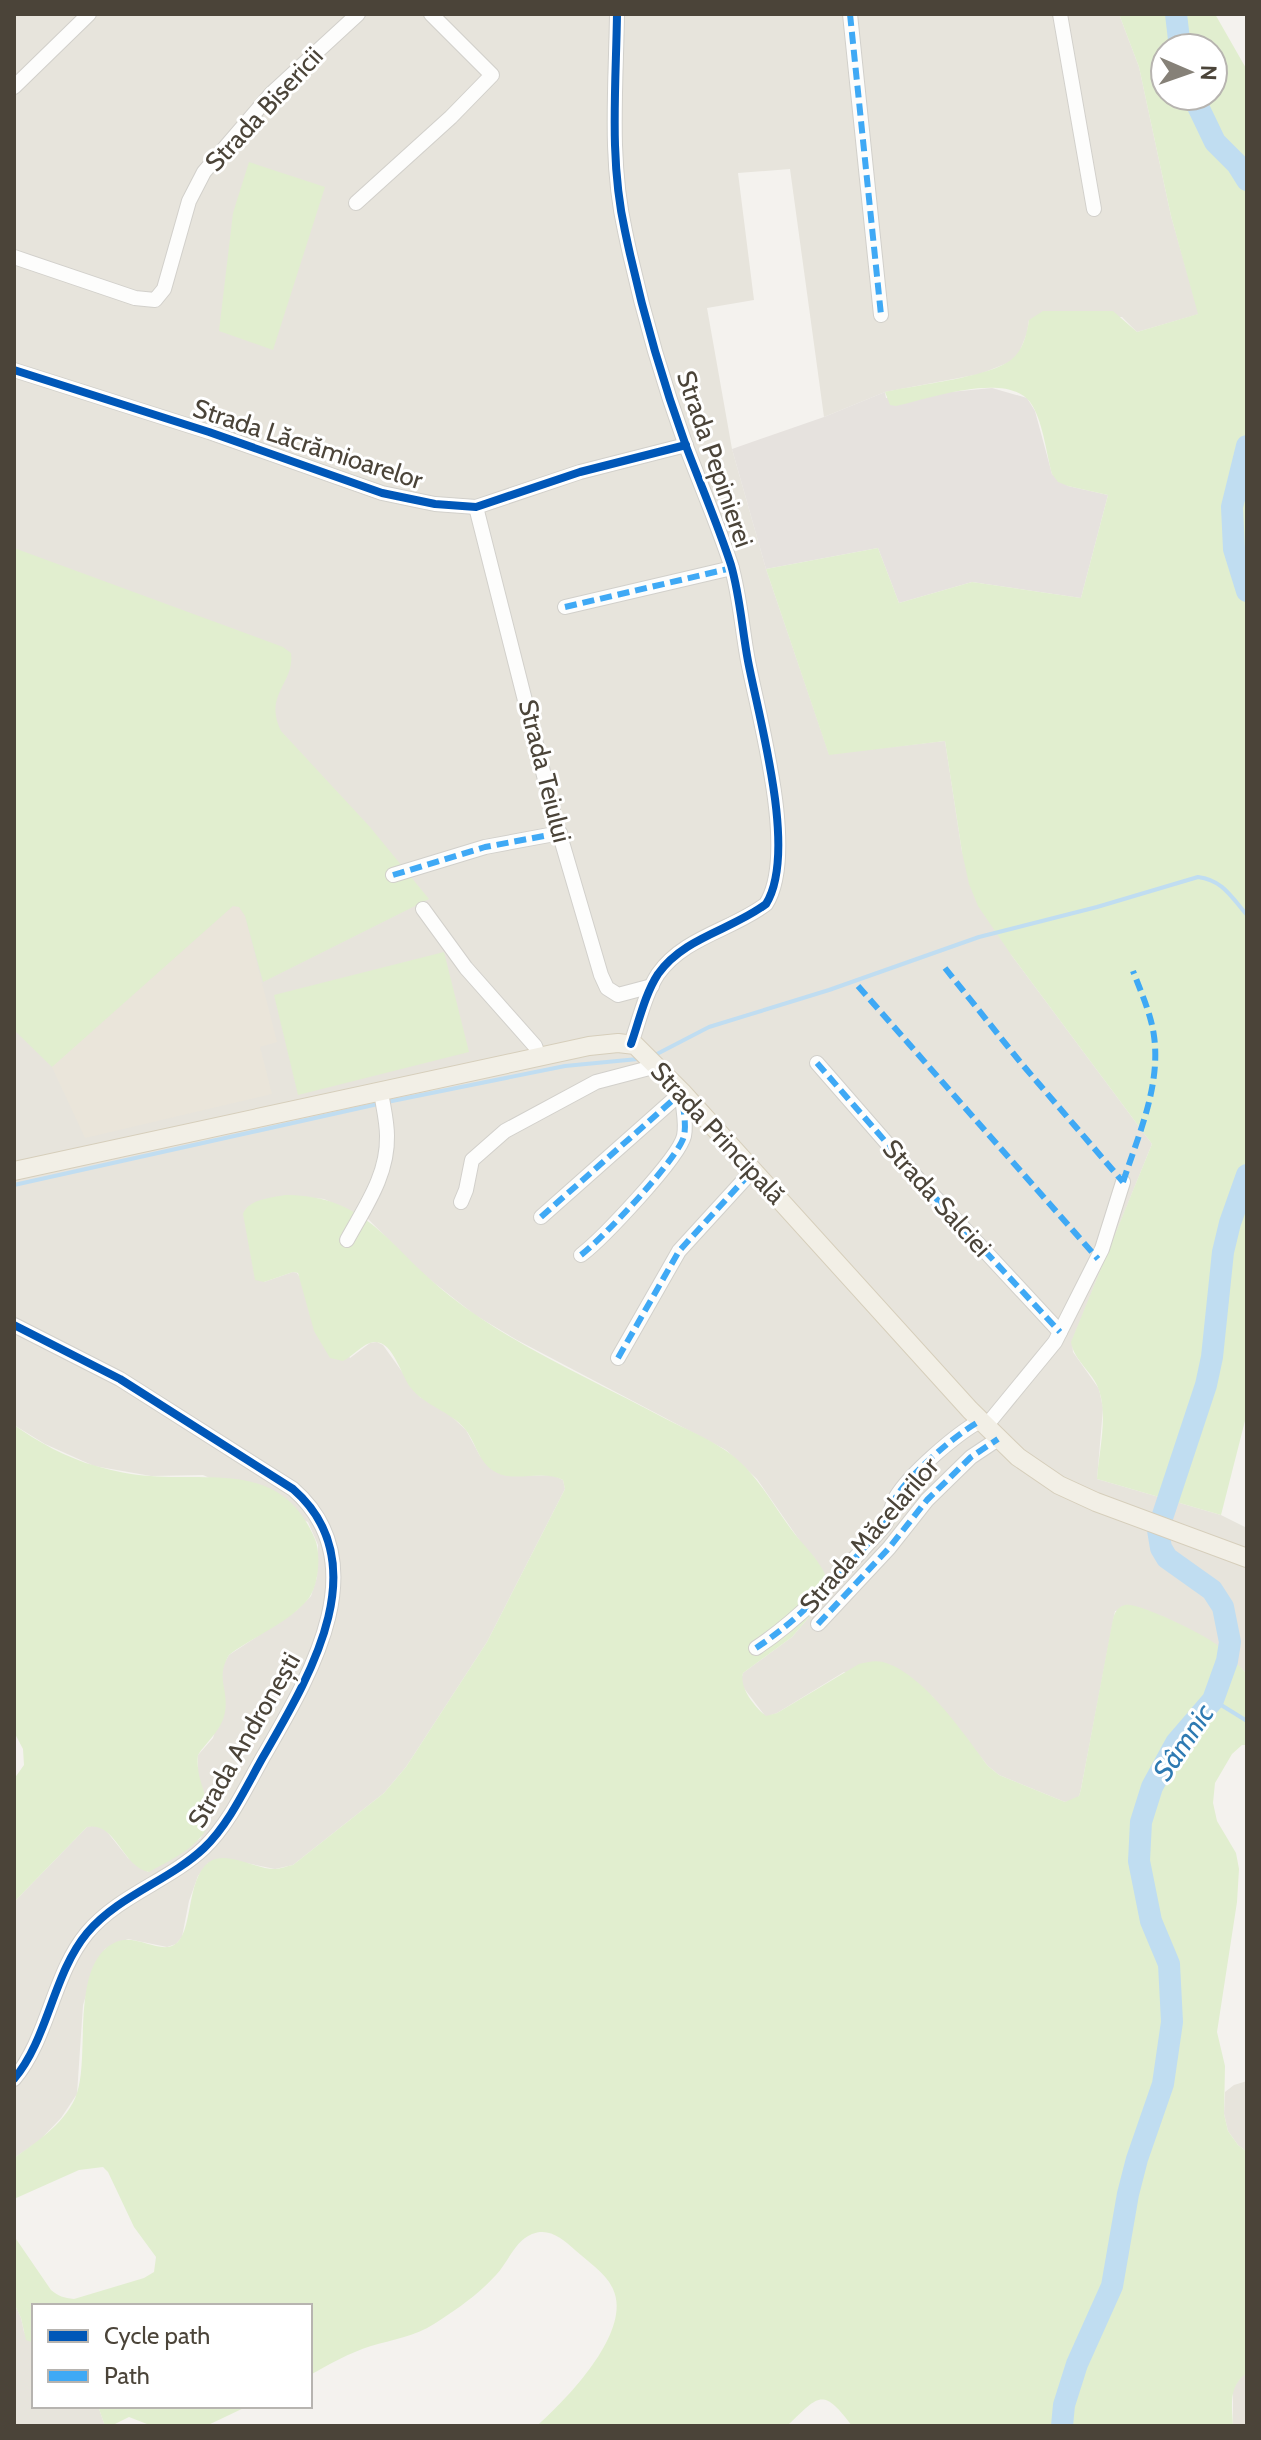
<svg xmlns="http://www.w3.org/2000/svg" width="1261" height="2440" viewBox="0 0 1261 2440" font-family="Cabin,sans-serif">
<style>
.residential{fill:#e7e4dc}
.industrial{fill:#e6e2de}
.education{fill:#eae5da}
.green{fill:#e1eecf;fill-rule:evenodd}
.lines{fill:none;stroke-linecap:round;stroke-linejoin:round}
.stream{stroke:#c0ddf1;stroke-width:4}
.river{stroke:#c0ddf1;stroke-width:22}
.minor-casing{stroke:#d2d0cb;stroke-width:16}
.major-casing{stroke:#d6cebb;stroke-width:20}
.minor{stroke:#fdfdfc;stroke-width:14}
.major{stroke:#f2efe6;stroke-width:18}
.quiet{stroke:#3fa9f5;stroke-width:6;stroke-dasharray:12 6;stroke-linecap:butt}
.cycleway-casing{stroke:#fff;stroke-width:13}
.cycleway{stroke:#0057b8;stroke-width:8}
.labels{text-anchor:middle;stroke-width:6;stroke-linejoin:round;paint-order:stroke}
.street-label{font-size:26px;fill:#4b4439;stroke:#fff}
.water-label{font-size:28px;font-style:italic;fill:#2e7ab2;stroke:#fff}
</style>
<rect width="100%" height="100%" fill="#f4f2ee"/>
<g class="residential">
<path d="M 14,14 L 1119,14 L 1139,67 L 1171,216 L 1199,314 L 1137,332 L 1122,317 L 1029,320 L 1027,333 L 1019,353 L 1010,362 L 980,374 L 885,392 L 824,417 L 790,169 L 738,173 L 754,300 L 707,308 L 732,449 L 766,569 L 829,754 L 945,741 L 962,852 L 1012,956 L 1152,1144 L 1072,1341 L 1073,1352 L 1099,1389 L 1103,1408 L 1097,1479 L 1221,1515 L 1247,1528 L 1247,1674 L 1215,1644 L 1161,1617 L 1138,1607 L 1115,1611 L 1081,1789 L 1079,1796 L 1073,1801 L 1065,1802 L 999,1775 L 988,1766 L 932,1696 L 844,1672 L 777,1713 L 766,1717 L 743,1687 L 741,1680 L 743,1673 L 792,1637 L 827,1596 L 800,1541 L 757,1479 L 726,1450 L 517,1340 L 475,1315 L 424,1275 L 368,1219 L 324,1199 L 285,1195 L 264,1282 L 293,1272 L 297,1273 L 350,1358 L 370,1343 L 377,1342 L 383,1345 L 420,1397 L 450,1415 L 466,1430 L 480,1456 L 525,1476 L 553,1475 L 563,1480 L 565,1489 L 487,1642 L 406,1767 L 384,1793 L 293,1865 L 275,1869 L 246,1863 L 208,1863 L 198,1876 L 189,1901 L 182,1937 L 176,1944 L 167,1947 L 128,1939 L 105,1949 L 96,1964 L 83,2005 L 77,2094 L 61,2118 L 39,2141 L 14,2158 L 14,1902 L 87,1827 L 96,1825 L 104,1828 L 128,1858 L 148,1872 L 201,1838 L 208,1805 L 198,1778 L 198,1755 L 213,1738 L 225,1699 L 221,1681 L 223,1665 L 229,1655 L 297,1610 L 311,1596 L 317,1577 L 318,1545 L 308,1522 L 203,1475 L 151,1476 L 94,1466 L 45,1444 L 14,1425 Z"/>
<path d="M 1247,2081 L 1247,2152 L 1238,2145 L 1228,2131 L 1224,2114 L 1225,2092 L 1234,2085 Z"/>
<path d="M 14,2303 L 21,2318 L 24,2332 L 34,2343 L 34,2406 L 98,2406 L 105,2426 L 14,2426 Z"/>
<path d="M 1247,2373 L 1247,2426 L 1233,2426 L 1233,2389 L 1242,2375 Z"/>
</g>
<path class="industrial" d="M 992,388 L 1027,398 L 1035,411 L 1052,474 L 1068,486 L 1108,495 L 1081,598 L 972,582 L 899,603 L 878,548 L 766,569 L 732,449 L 824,417 L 885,392 L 886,398 Z"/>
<path class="education" d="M 233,906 L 239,907 L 245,916 L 277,1042 L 260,1047 L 272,1094 L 85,1138 L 52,1067 Z"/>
<g class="green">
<path d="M 1119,14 L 1215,14 L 1247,70 L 1247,1413 L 1221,1515 L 1097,1479 C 1099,1451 1108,1417 1099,1390 C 1093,1372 1074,1361 1071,1342 L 1152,1144 L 1012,956 L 978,906 L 969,884 L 962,852 L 945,741 L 829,755 L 766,569 L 878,548 L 899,603 L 972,582 L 1081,598 L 1108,495 L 1068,486 L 1058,482 L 1052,474 C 1046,452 1043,420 1030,402 C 1007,371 927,399 896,406 L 890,405 L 885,392 C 915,385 992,377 1012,359 C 1023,350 1027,334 1029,320 L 1043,311 L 1113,311 L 1137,332 L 1198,314 L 1171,216 L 1139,67 ZM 1165,48 L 1213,48 L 1213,96 L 1165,96 Z"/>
<path d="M 249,162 L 325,187 L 273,350 L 219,331 L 233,213 Z"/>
<path d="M 14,548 L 283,647 L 291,653 C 295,684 263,694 281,731 L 370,827 L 429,899 L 263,982 L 245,916 L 239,907 L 233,906 L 52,1067 L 14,1030 Z"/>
<path d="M 444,952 L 469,1052 L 298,1095 L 274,995 Z"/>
<path d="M 285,1195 C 370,1195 391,1251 450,1296 C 515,1347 594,1380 666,1419 C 686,1429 707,1438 725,1450 C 755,1470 770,1501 791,1529 C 801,1543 816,1556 824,1572 C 827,1580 828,1588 827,1596 L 792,1637 L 743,1673 C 739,1688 755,1707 766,1716 L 777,1713 L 859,1664 C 867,1662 875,1660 883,1662 C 923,1673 964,1734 988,1766 L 999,1775 L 1065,1802 L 1079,1796 L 1081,1789 L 1112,1624 C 1114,1615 1115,1608 1125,1605 C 1138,1602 1203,1634 1216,1644 C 1227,1653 1237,1664 1247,1674 L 1247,1745 L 1242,1745 L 1232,1754 L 1215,1783 L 1213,1803 L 1217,1821 L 1236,1853 L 1239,1869 L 1237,1902 L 1217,2032 L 1225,2066 L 1224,2114 L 1228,2131 L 1238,2145 L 1247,2152 L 1247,2373 C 1228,2386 1232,2405 1233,2426 L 852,2426 C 822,2386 819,2396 787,2426 L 537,2426 C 566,2400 633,2332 613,2289 C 606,2273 587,2261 575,2250 C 563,2239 549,2227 532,2234 C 515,2241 508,2262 496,2275 C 479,2294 456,2310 434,2324 C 415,2336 392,2340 371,2346 C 349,2353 330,2364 310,2375 L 310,2306 L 34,2306 L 34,2343 L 26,2340 L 21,2318 L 14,2303 L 14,2236 L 51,2290 C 58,2296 64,2298 74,2299 L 144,2278 L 154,2272 L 156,2257 L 134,2227 L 108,2172 L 103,2167 L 79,2170 L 14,2199 L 14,2158 C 37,2142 68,2121 77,2093 C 90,2055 70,1965 114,1943 C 134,1932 158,1954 174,1945 C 194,1934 185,1880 209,1862 C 226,1850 255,1869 275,1869 C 280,1869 287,1866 293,1865 L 384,1793 L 406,1767 L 487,1642 L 565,1489 L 563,1480 C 541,1468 513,1485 492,1470 C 478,1460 475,1441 465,1429 C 450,1411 425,1406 411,1388 C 401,1376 393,1340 374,1342 C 363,1343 352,1357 343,1361 L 330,1358 L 314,1331 L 298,1273 L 293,1272 L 264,1282 L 255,1280 L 243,1214 C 248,1199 271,1198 285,1195 Z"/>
<path d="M 14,1425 C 38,1442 67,1458 96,1466 C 113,1471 132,1475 150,1476 C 216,1481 282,1462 315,1539 C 321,1554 319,1584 309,1598 C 289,1623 254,1636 229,1655 C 215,1678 229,1689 225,1712 C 222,1730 207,1741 198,1755 C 196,1774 203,1787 208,1804 C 219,1839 174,1858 149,1872 C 122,1867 116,1821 87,1827 L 14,1902 L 14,1779 L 24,1765 L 23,1749 L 14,1732 Z"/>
<path d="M 98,2406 L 248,2406 L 206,2426 L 152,2426 L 129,2417 L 111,2426 L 105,2426 Z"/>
</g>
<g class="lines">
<g class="stream">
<path d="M 655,1055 L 709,1027 L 829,990 L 979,937 L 1097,907 L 1198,877 C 1223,880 1232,898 1247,915"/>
<path d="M 387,1102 L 565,1066 L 638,1059"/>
<path d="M 14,1185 L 378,1104"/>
<path d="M 1213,1700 L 1247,1721"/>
</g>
<g class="river">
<path d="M 1176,14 L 1180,48"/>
<path d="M 1193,96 L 1215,142 L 1237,164 L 1247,180"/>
<path d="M 1247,446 L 1232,507 L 1234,549 L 1247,591"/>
<path d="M 1062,2426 L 1064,2405 L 1077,2364 L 1112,2286 L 1128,2194 L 1137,2159 L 1163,2084 L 1172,2022 L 1169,1964 L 1151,1921 L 1139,1861 L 1141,1822 L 1152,1787 L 1176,1743 L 1213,1700 L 1227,1661 L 1230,1642 L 1223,1607 L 1212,1590 L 1167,1558 L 1161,1548 L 1158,1530 L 1206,1385 L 1212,1357 L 1223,1252 L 1230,1223 L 1247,1175"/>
</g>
<defs>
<g id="minor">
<path d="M 617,14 C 616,86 609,160 625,231 C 640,303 661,377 686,446 C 701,486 718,525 731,565 C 740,596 742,629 748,661 C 759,719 798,853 766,904 C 732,930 684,937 658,974 C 645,994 639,1021 631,1044"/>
<path d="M 850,14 L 881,315"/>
<path d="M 1060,14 L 1094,209"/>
<path d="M 14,87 L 89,14"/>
<path d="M 356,203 L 451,117 L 492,75 L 431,14"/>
<path d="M 14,257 L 135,298 L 155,300 L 164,289 L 189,201 L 204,172 L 271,94 L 358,14"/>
<path d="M 14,370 L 209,432 L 382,493 L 435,504 L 476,507 L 580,472 L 686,445"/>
<path d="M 476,507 L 554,815 L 601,975 L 607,988 L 618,995 L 652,986"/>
<path d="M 565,607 L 732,568"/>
<path d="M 393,875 L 485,847 L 560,833"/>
<path d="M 423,909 L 466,968 L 535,1046 L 539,1057"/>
<path d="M 817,1063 L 919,1180 L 1060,1332"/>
<path d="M 461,1202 L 466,1190 L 472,1160 L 505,1131 L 596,1082 L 657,1066"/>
<path d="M 541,1217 L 682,1092"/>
<path d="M 347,1240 C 365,1207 388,1175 387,1136 C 387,1121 383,1106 381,1092"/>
<path d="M 581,1255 C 602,1239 679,1158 684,1136 C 687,1122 682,1106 682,1092"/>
<path d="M 14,1325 L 120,1379 L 293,1489 C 379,1564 308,1679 263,1757 C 246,1787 229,1824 204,1848 C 169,1881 119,1895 87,1933 C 53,1974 48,2039 14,2079"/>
<path d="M 618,1358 L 679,1251 L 753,1170"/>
<path d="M 986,1426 L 1055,1342 L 1102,1249 L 1123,1182"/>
<path d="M 818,1624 L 889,1548 L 927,1500 L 971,1457 L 998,1439"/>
<path d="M 756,1648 C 806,1615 844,1570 884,1526 C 890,1517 891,1507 896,1497 C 910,1474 956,1434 980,1421"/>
</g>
<path id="major" d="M 14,1171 L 589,1046 L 618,1043 L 635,1045 L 682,1092 L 970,1410 L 1018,1457 L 1059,1485 L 1096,1502 L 1247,1558"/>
</defs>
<use href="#minor" class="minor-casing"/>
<use href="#major" class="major-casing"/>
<use href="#minor" class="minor"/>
<use href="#major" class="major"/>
<g class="quiet">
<path d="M 850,14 L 881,315"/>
<path d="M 565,607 L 732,568"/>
<path d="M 393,875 L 485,847 L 560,833"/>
<path d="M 945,968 L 1021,1063 L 1123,1182"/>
<path d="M 858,986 L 1098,1259"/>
<path d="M 817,1063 L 919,1180 L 1060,1332"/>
<path d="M 1123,1182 C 1138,1136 1161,1086 1154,1036 C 1151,1014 1141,992 1133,971"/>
<path d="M 541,1217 L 682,1092"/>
<path d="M 581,1255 C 602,1239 679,1158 684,1136 C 687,1122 682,1106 682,1092"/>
<path d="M 618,1358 L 679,1251 L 753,1170"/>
<path d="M 818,1624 L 889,1548 L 927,1500 L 971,1457 L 998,1439"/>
<path d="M 756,1648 C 806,1615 844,1570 884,1526 C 890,1517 891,1507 896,1497 C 910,1474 956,1434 980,1421"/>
</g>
<defs>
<g id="cycleway">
<path d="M 617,14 C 616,86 609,160 625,231 C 640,303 661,377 686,446 C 701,486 718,525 731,565 C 740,596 742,629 748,661 C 759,719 798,853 766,904 C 732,930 684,937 658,974 C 645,994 639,1021 631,1044"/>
<path d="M 14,370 L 209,432 L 382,493 L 435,504 L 476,507 L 580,472 L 686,445"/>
<path d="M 14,1325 L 120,1379 L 293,1489 C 379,1564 308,1679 263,1757 C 246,1787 229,1824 204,1848 C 169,1881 119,1895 87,1933 C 53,1974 48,2039 14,2079"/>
</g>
</defs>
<use href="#cycleway" class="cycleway-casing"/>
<use href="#cycleway" class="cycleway"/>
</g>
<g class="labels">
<g class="street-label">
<text transform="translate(264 109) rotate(-47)" y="9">Strada Bisericii</text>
<text transform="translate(308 444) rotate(18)" y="9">Strada Lăcrămioarelor</text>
<text transform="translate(715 459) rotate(71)" y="9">Strada Pepinierei</text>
<text transform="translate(545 771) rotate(76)" y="9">Strada Teiului</text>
<text transform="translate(718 1133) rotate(47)" y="9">Strada Principală</text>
<text transform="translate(937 1198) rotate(48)" y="9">Strada Salciei</text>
<text transform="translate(869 1535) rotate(-49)" y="9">Strada Măcelarilor</text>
<text transform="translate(244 1740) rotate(-60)" y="9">Strada Andronești</text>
</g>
<g class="water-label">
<text transform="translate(1183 1742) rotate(-56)" y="10">Sâmnic</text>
</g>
</g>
<rect width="1261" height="2440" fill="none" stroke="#4b4439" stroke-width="32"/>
<rect x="32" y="2304" width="280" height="104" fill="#ffffff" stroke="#b7b4b0" stroke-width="2"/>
<rect x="48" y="2330" width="40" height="12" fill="#0057b8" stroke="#b7b4b0" stroke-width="2"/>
<text x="104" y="2344" font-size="24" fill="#4b4439">Cycle path</text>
<rect x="48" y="2370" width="40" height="12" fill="#3fa9f5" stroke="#b7b4b0" stroke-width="2"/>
<text x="104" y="2384" font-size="24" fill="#4b4439">Path</text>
<g transform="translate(1189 72) rotate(92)"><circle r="38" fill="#ffffff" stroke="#b7b4b0" stroke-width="2"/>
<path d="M0-6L14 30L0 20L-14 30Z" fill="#868178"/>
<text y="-12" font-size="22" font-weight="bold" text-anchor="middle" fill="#4b4439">N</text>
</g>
</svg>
